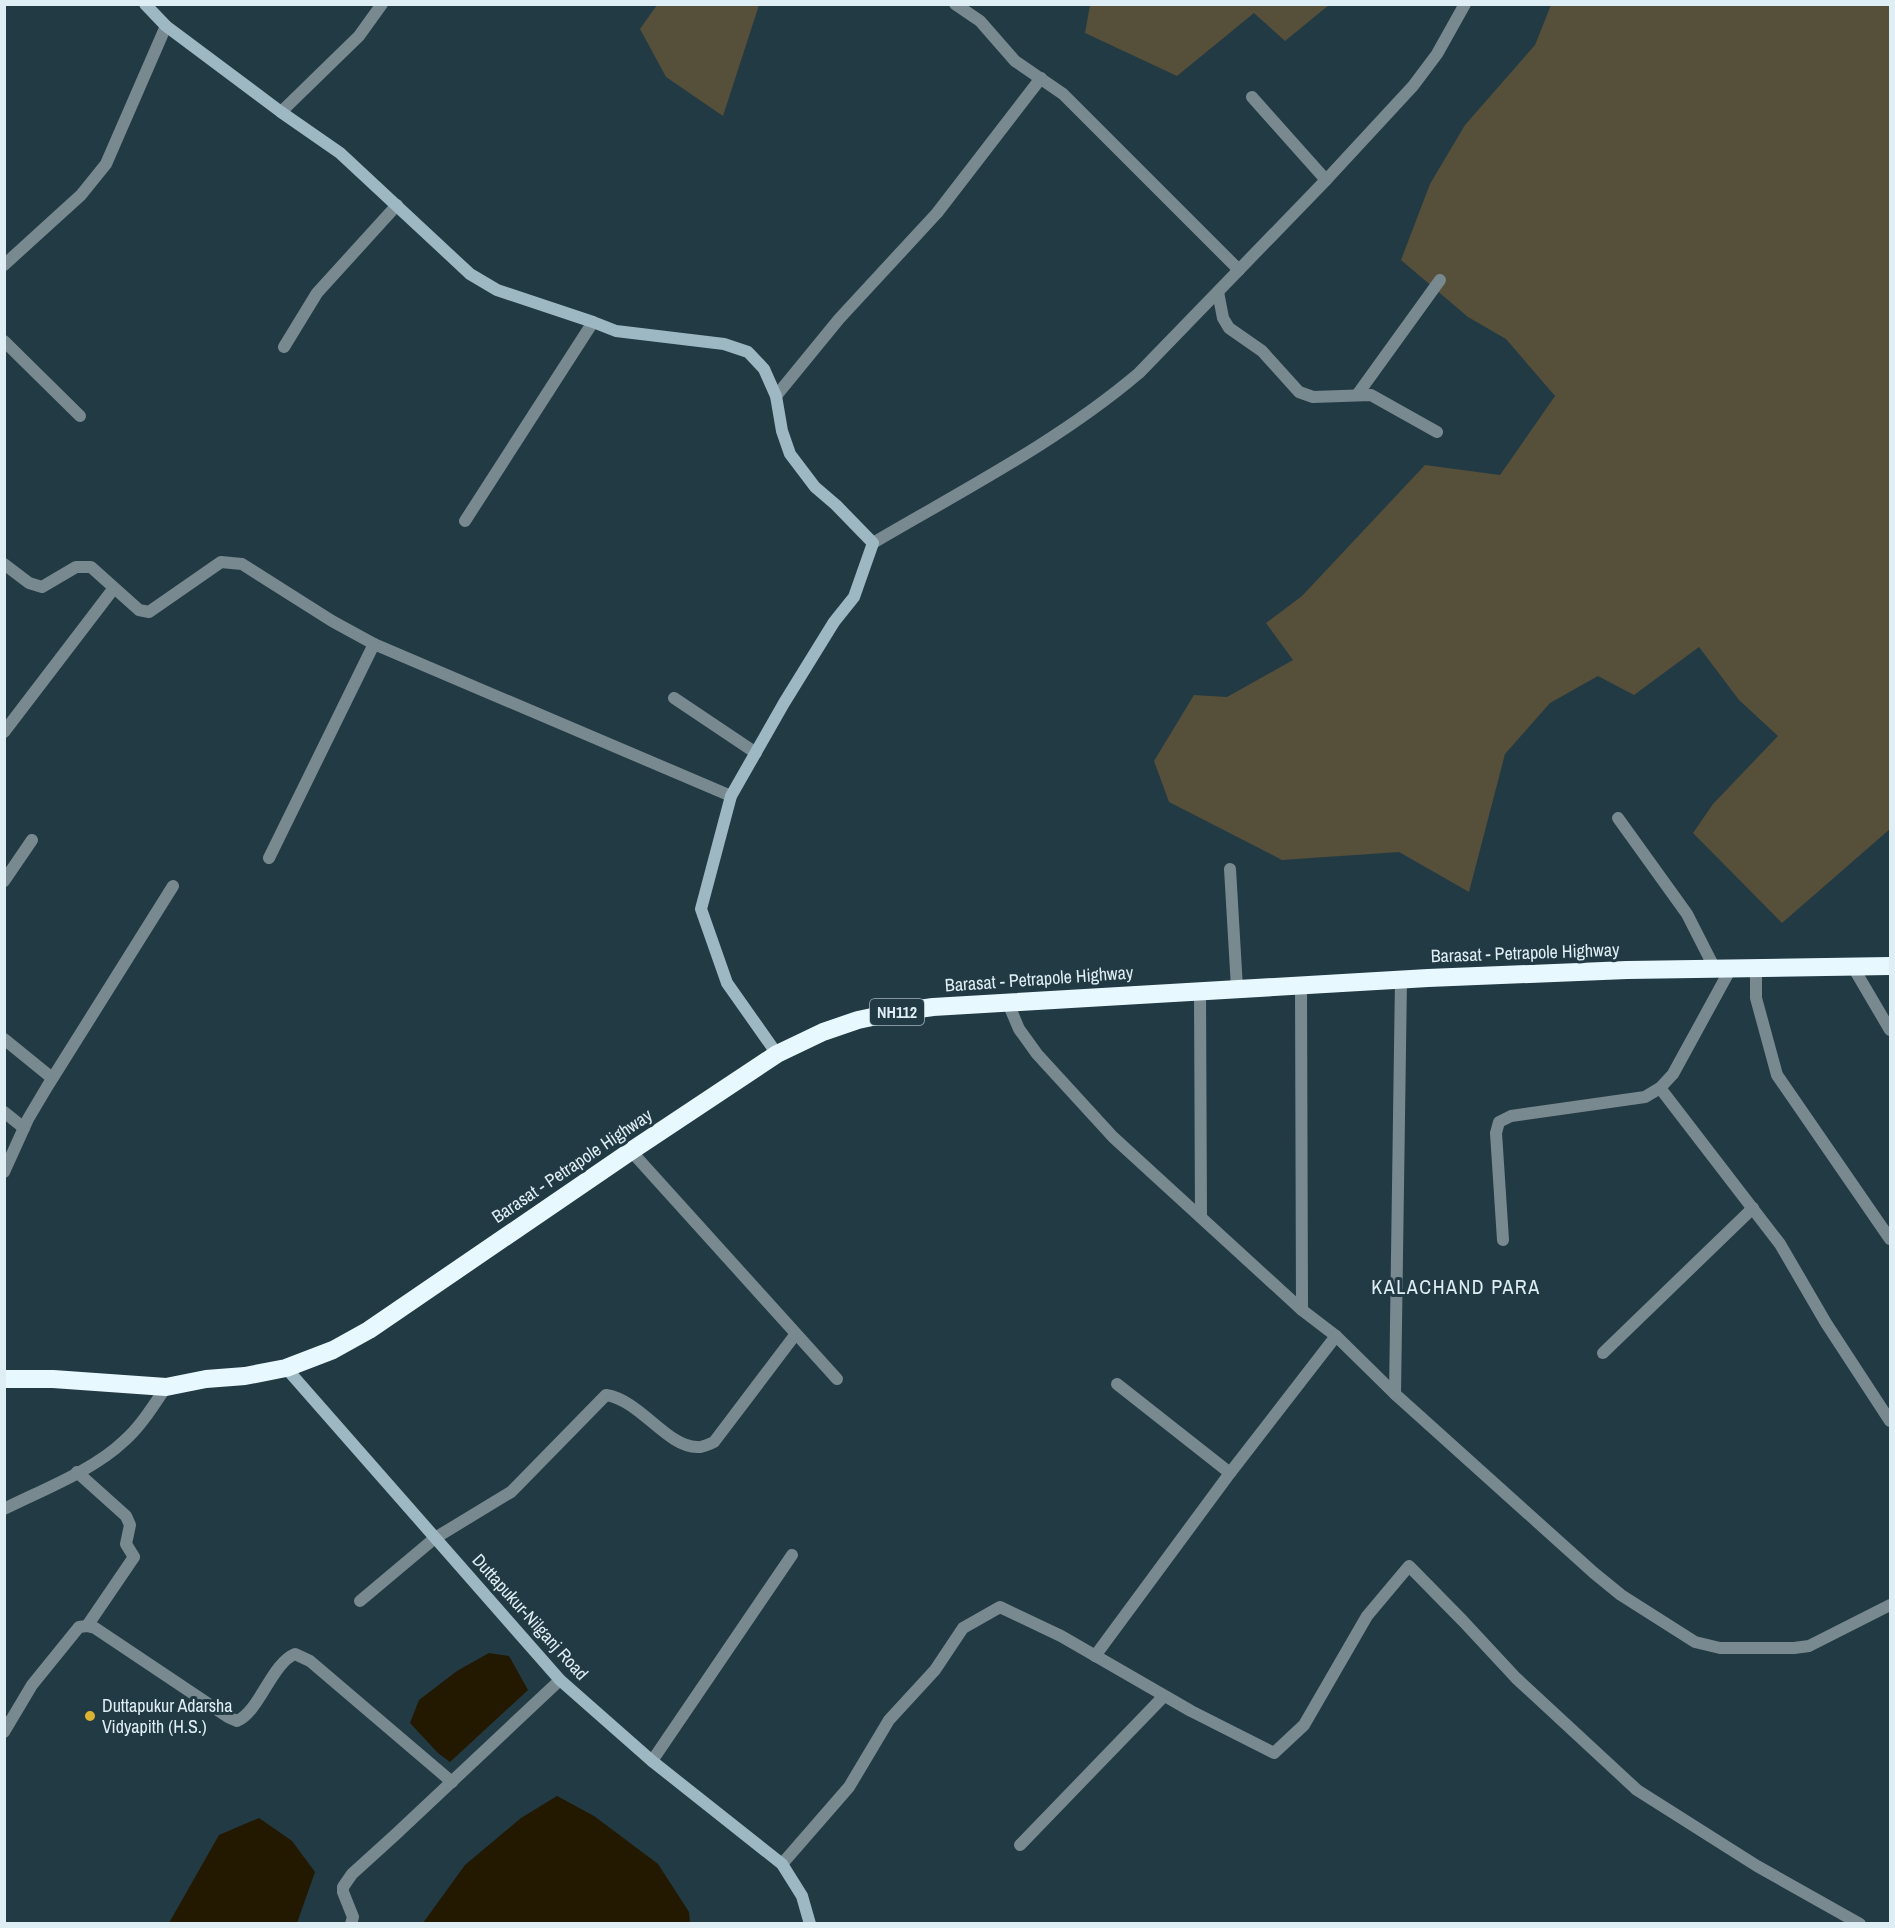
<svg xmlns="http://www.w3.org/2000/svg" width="1895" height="1928" viewBox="0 0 1895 1928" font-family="'Archivo Narrow',sans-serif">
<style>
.green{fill:#564f3a}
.water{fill:#231800}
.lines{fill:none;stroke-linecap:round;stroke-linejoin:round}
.street{stroke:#798990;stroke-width:12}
.secondary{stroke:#9eb8c3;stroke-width:12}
.highway{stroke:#e8f8ff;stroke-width:18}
.poi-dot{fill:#dcb233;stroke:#223a44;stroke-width:2}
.labels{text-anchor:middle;stroke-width:6;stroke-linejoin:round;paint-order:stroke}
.shield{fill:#223a44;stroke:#a6b8bf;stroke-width:1.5}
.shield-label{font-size:16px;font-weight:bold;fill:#dfeef4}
.street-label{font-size:18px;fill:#dfeef4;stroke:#223a44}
.poi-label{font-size:18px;fill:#dfeef4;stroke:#223a44;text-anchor:start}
.neighbourhood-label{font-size:20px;letter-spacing:1.5px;fill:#dfeef4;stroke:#223a44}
</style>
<rect width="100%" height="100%" fill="#223a44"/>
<g class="green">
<path d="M 657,5 L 759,5 L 723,116 L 666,77 L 640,29 Z"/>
<path d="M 1090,5 L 1090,4 L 1329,5 L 1285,41 L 1254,13 L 1177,76 L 1085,33 Z"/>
<path d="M 1551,5 L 1890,5 L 1890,829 L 1782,923 L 1693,833 L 1713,804 L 1778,736 L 1739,700 L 1699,647 L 1634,695 L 1598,676 L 1550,703 L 1505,754 L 1469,892 L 1399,852 L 1282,860 L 1169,802 L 1154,761 L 1194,695 L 1227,697 L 1293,660 L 1266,623 L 1302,596 L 1425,465 L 1500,475 L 1555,396 L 1506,339 L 1468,317 L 1401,260 L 1430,184 L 1465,125 L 1535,45 Z"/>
</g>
<g class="water">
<path d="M 489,1653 L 509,1656 L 528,1690 L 450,1762 L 438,1753 L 410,1723 L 419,1700 L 457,1671 Z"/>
<path d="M 557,1796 L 594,1816 L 658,1864 L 689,1912 L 690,1923 L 423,1923 L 465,1865 L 521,1818 Z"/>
<path d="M 259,1818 L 292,1841 L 315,1872 L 297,1923 L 169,1923 L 219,1835 Z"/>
</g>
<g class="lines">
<g class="street">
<path d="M 955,4 L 980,21 L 1015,61 L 1063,94 L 1239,270"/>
<path d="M 1252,97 L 1326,180"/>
<path d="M 281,112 L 359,36 L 382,4"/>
<path d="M 4,265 L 81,195 L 106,164 L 166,26"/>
<path d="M 1218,292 L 1223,318 L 1229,328 L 1262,351 L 1299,392 L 1313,397 L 1371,395 L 1437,432"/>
<path d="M 4,341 L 80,416"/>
<path d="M 284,347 L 317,293 L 397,205"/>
<path d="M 1357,395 L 1440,280"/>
<path d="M 776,396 L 839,319 L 937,213 L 1041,78"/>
<path d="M 465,521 L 593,322"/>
<path d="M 873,543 C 963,490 1059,441 1139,373 L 1326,180 L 1413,86 L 1437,54 L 1465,4"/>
<path d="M 4,564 L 29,583 L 42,587 L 76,567 L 91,567 L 139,610 L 149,612 L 221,562 L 242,564 L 332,621 L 374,644 L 731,796"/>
<path d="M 674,698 L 756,753"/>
<path d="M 4,732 L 114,588"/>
<path d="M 1618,818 L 1687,914 L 1715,969"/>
<path d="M 269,858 L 374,644"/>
<path d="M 1230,869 L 1237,988"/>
<path d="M 4,881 L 32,840"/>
<path d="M 1853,967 L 1890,1030"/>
<path d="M 1756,968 L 1756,998 L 1777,1075 L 1890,1239"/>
<path d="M 1301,985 L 1302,1310"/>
<path d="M 1200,990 L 1201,1217"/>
<path d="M 1008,1003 L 1019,1029 L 1037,1054 L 1113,1137 L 1302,1310 L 1336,1336 L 1395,1394 L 1594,1573 L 1621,1595 L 1695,1642 L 1720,1648 L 1794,1648 L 1809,1646 L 1890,1605"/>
<path d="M 4,1039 L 52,1078"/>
<path d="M 1660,1088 L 1780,1244 L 1826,1323 L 1890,1421"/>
<path d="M 4,1112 L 24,1128"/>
<path d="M 631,1151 L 837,1379"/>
<path d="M 4,1172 L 28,1119 L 47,1087 L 173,886"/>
<path d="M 1503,1240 L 1496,1133 L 1499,1122 L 1511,1116 L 1645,1097 L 1660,1088 L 1673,1074 L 1731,968"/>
<path d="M 1603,1353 L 1753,1208"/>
<path d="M 1117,1384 L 1230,1473"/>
<path d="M 1395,1394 L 1401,979"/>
<path d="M 77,1472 L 126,1516 L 130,1525 L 126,1544 L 134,1557 L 87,1626"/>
<path d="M 4,1509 C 42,1490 94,1470 124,1441 C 141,1426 153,1406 166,1387"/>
<path d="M 360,1601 L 435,1538 L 511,1492 L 606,1395 C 640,1400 667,1447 697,1447 C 702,1448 709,1444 714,1442 L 795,1335"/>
<path d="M 1095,1656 L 1230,1473 L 1336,1336"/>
<path d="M 4,1732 L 32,1685 L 79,1627 L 87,1626 L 95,1628 L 228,1717 L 237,1721 C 259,1712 272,1663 295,1654 L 310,1661 L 452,1782"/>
<path d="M 652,1761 L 792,1555"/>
<path d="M 1020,1845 L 1164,1696"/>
<path d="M 782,1864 L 849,1787 L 889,1720 L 935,1670 L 963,1628 L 1000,1607 L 1061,1636 L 1191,1711 L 1274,1753 L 1304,1725 L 1367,1616 L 1409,1566 L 1463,1621 L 1516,1678 L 1637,1790 L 1757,1866 L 1860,1924"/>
<path d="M 351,1924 L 353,1917 L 343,1892 L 343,1887 L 352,1874 L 395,1835 L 560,1680"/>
</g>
<g class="secondary">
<path d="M 145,4 L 166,26 L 281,112 L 340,153 L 470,274 L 497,290 L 593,322 L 616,331 L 724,344 L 748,352 L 764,369 L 776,396 L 782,431 L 790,454 L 815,487 L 836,505 L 873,543 L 854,597 L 834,622 L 784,703 L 731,796 L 701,909 L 727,983 L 777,1054"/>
<path d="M 286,1368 L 560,1680 L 652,1761 L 782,1864 L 802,1896 L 810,1924"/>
</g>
<path class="highway" d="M 4,1379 L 53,1379 L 166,1387 L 206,1379 L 245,1376 L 286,1368 L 333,1350 L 369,1330 L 631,1151 L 777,1054 L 823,1032 L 858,1020 L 891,1013 L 933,1007 L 1428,978 L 1627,970 L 1890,966"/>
</g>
<circle class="poi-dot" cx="90" cy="1716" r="6"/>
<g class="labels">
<rect class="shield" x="870" y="999" width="54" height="26" rx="4.5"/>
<g class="shield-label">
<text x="897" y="1018">NH112</text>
</g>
<g class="street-label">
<text transform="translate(1525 953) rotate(-2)" y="6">Barasat - Petrapole Highway</text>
<text transform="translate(1039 979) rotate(-4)" y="6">Barasat - Petrapole Highway</text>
<text transform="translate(572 1166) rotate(-34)" y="6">Barasat - Petrapole Highway</text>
<text transform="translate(530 1617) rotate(48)" y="6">Duttapukur-Nilganj Road</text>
</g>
<g class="poi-label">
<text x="102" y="1712">Duttapukur Adarsha<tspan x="102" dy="21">Vidyapith (H.S.)</tspan></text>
</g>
<g class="neighbourhood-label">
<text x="1456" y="1294">KALACHAND PARA</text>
</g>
</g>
<rect width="1895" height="1928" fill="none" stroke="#dfeef4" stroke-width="12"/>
</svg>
